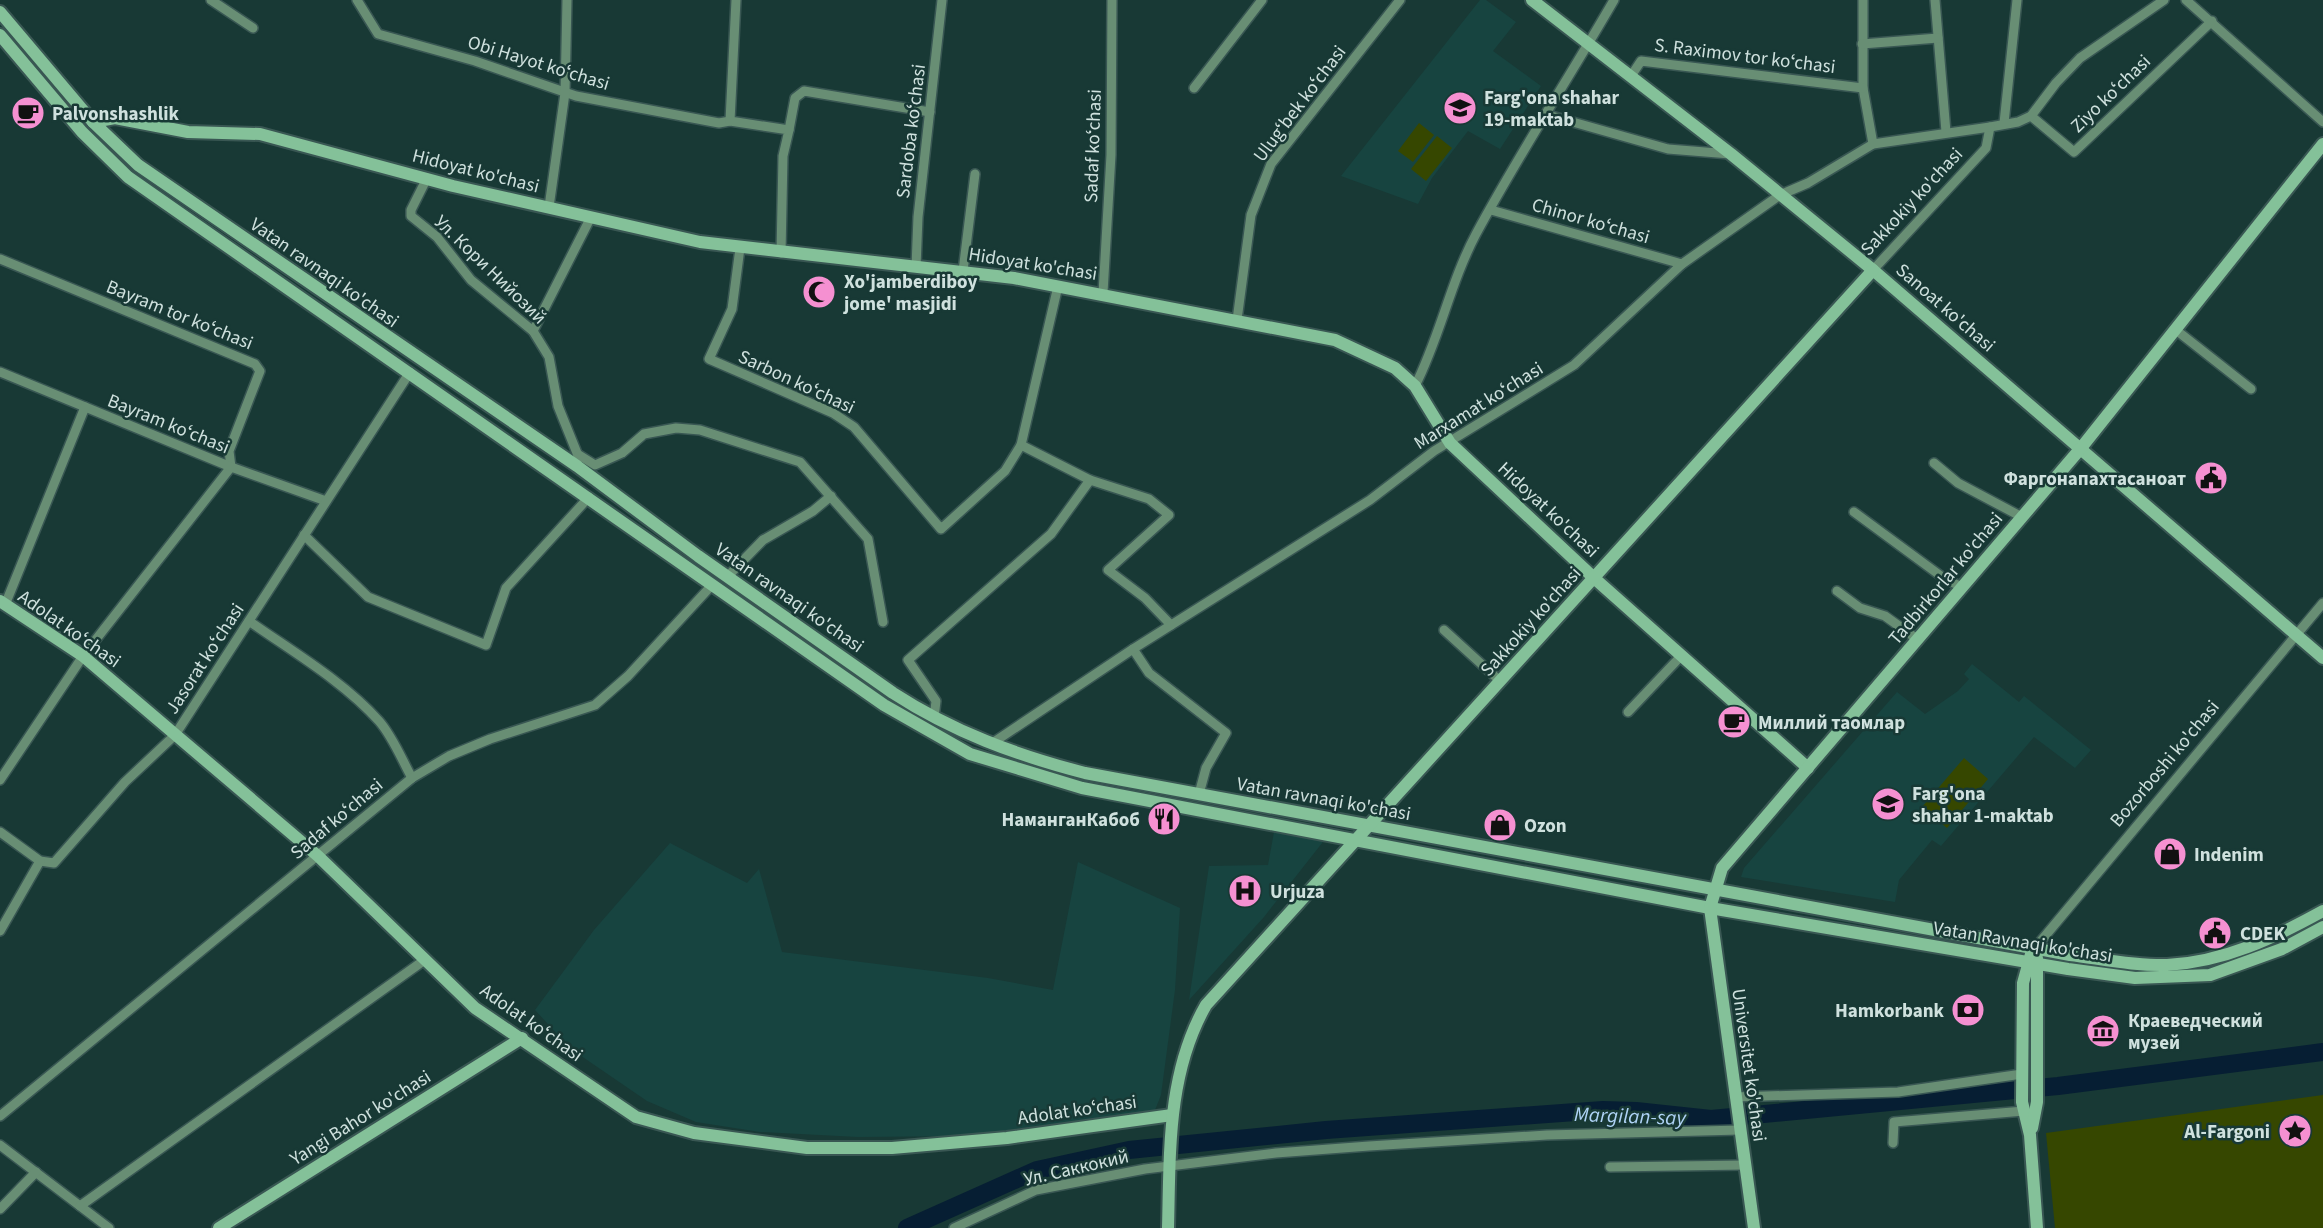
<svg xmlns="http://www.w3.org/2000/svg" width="2323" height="1228" viewBox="0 0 2323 1228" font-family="'Source Sans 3',sans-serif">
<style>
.built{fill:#174440}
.green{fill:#364700}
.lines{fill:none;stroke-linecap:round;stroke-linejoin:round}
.river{stroke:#061e33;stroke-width:18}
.street-casing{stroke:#395753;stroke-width:12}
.secondary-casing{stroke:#395753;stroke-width:16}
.street{stroke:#688e74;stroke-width:9}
.secondary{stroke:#84c199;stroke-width:12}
.labels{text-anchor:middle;stroke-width:5;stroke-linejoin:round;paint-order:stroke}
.street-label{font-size:19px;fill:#cfe1de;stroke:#183935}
.poi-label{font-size:19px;font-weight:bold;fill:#cfe1de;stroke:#183935;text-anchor:start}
.water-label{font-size:21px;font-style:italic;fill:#afd3f6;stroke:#183935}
</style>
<rect width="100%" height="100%" fill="#183935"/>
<g class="built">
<path d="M 1480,0 L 1486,0 L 1516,22 L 1493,51 L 1541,86 L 1500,149 L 1468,131 L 1432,178 L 1418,204 L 1341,176 Z"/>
<path d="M 1972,664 L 2019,702 L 2024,696 L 2091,750 L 2075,768 L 2034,737 L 1941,846 L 1932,840 L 1899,880 L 1895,902 L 1741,877 L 1744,868 L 1897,692 L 1925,714 L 1958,691 L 1969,679 L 1964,674 Z"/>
<path d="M 1274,832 L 1326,838 L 1264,917 L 1189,1000 L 1209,866 L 1268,865 Z"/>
<path d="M 670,843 L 747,883 L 759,869 L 782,952 L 988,978 L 1053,990 L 1078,862 L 1180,908 L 1175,990 L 1161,1095 L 1155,1110 L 966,1136 L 858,1137 L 760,1132 L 696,1122 L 647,1101 L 571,1049 L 535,1010 L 594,930 Z"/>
</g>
<g class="green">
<path d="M 1419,123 L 1434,135 L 1413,162 L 1398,151 Z"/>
<path d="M 1437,136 L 1452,148 L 1426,181 L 1411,169 Z"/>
<path d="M 1964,758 L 1988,779 L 1947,828 L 1922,807 Z"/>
<path d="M 2323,1095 L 2323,1228 L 2055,1228 L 2046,1133 Z"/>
</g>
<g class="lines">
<path class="river" d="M 907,1228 L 1037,1170 L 1129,1150 L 1326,1130 L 1603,1110 L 1636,1111 L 1711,1119 L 2058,1086 L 2323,1052"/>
<defs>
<g id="street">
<path d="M 211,0 L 253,28"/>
<path d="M 357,0 L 378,34 L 475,61 L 576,96 L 719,123 L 730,121"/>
<path d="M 736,0 L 730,121 L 789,130 L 783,156 L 781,253"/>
<path d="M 1863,0 L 1863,88 L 1873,144"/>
<path d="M 1935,0 L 1946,132"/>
<path d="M 2186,0 L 2323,122"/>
<path d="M 1862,44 L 1938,38"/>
<path d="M 1631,76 L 1641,61 L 1863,88"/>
<path d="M 1194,88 L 1262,0"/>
<path d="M 1548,115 L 1668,149 L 1730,154"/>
<path d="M 2031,116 L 2074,152 L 2212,21"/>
<path d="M 2004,123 L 2017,0"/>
<path d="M 789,130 L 795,98 L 804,91 L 930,112"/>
<path d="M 427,178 L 411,210 L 411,216 L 437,237 L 471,280 L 533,331 L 549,357 L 558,406 L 579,458"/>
<path d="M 549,207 L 565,93 L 567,0"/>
<path d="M 1491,210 L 1682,264"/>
<path d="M 740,248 L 732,309 L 709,359 L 833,413 L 854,427 L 941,529 L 1005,471 L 1021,445 L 1058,286"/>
<path d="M 0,259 L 255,364 L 260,371 L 229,451 L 231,467 L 83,656 L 0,780"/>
<path d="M 916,267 L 918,217 L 942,0"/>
<path d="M 1873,270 L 1986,148 L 1990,127 L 2018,122 L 2031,116 L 2056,83 L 2080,58 L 2164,0"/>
<path d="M 963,271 L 975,174"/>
<path d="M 1103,293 L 1111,155 L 1112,0"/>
<path d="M 1237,320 L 1251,215 L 1271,164 L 1400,0"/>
<path d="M 2176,330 L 2251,389"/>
<path d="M 533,331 L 591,217"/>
<path d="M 0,372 L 231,467 L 326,501"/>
<path d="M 1415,386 C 1440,337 1450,283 1476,234 C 1519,154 1569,78 1614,0"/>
<path d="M 1021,445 L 1090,480 L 1149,499 L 1169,515 L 1108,570 L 1145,598 L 1171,625"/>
<path d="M 579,455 L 595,465 L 622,453 L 644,434 L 676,428 L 700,430 L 800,462 L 868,539 L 883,622"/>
<path d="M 1934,463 L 1958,483 L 2022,517"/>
<path d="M 1854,512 L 1945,579 L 1962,587"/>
<path d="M 304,535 L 368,597 L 486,645 L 506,588 L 589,497"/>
<path d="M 727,577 L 763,540 L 813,511 L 831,496"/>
<path d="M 1837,591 L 1860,608 L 1885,616 L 1917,639"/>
<path d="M 5,605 L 85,407"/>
<path d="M 249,621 C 293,652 343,681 379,721 C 393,737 402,760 412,778"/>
<path d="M 1444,630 L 1500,681"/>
<path d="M 1133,649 L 1149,673 L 1226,733 L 1206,768 L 1199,794"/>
<path d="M 1628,712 L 1682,655"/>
<path d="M 934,718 L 936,701 L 908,660 L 1051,534 L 1090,480"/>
<path d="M 991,744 L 1133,649 L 1370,500 L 1434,451 L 1574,365 L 1682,264 L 1780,195 L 1808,183 L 1873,144 L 1990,127"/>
<path d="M 0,832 L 40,861 L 54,863 L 125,782 L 175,735 L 410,372"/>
<path d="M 0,931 L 40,861"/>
<path d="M 2035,948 L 2323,603"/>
<path d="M 1735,1097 L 1898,1092 L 2022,1074"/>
<path d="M 0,1116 L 412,778 L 449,756 L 490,739 L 595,705 L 628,676 L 712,585"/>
<path d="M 1893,1143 L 1894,1122 L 2024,1111"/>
<path d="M 0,1145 L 109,1228"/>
<path d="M 1610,1167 L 1745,1165"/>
<path d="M 80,1206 L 426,959"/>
<path d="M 0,1209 L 36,1172"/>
<path d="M 954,1228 L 1036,1190 L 1145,1169 L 1276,1153 L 1369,1146 L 1547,1135 L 1740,1130"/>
</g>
<g id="secondary">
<path d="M 1532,0 L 1731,154 L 1873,270 L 2323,658"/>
<path d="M 0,12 L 93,122 L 138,165 L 577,466 L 698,556 L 893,693 C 953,732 1016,755 1085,773 L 2070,955 C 2102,959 2135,966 2167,965 C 2224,962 2274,938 2323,911"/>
<path d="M 0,35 L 82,132 L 128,177 L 884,705 L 970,754 L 1082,788 L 1710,908 L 2068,969 L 2135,978 L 2210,975 L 2282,949 L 2323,927"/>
<path d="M 93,122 L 115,118 L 188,132 L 260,134 L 453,186 L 700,242 L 1014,278 L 1335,340 L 1395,368 L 1415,386 L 1450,443 L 1594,578 L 1808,768"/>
<path d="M 0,601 L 83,656 L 318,856 L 475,1008 L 636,1117 L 694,1133 L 807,1148 L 892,1148 L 1007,1138 L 1172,1115"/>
<path d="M 2031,954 L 2023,983 L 2022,1102 L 2030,1135 L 2037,1228"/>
<path d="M 2032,1128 L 2037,1102 L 2037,958"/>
<path d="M 219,1228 L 522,1038"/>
<path d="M 1168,1228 C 1170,1152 1167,1073 1206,1005 L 1873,270"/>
<path d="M 1754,1228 L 1710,908 L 1722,868 L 2081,448 L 2323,144"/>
</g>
</defs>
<use href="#street" class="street-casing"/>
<use href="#secondary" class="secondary-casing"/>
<use href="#street" class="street"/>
<use href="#secondary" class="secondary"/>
</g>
<defs>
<symbol id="school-disc" viewBox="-11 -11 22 22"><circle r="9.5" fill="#f590d1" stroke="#183935"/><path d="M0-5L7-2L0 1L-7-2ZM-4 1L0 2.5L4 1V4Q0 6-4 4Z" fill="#111"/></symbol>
<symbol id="cafe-disc" viewBox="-11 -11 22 22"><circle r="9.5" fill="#f590d1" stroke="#183935"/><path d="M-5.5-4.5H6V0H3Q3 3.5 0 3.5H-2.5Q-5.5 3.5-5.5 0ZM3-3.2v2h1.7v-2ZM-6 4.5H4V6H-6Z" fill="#111"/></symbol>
<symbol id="mosque-disc" viewBox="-11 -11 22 22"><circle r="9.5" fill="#f590d1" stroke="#183935"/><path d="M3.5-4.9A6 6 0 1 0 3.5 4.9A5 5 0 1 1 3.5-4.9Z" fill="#111"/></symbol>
<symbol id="civic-disc" viewBox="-11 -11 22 22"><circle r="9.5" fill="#f590d1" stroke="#183935"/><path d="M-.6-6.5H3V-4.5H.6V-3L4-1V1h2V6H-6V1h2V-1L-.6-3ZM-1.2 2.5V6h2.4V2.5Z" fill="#111"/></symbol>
<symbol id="restaurant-disc" viewBox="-11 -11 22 22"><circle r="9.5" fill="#f590d1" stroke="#183935"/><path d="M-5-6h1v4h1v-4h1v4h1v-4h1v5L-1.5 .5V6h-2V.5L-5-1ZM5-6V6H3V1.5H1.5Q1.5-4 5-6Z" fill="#111"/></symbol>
<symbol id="shop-disc" viewBox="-11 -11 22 22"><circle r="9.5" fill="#f590d1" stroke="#183935"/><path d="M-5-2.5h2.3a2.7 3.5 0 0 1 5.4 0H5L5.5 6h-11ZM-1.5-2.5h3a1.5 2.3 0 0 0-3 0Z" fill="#111"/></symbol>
<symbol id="hospital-disc" viewBox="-11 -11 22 22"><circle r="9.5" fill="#f590d1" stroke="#183935"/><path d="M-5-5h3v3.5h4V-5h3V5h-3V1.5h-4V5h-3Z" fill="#111"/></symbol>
<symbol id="bank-disc" viewBox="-11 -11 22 22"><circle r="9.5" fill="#f590d1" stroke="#183935"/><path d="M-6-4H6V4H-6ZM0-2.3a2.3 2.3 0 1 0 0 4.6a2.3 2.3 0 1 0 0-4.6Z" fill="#111"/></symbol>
<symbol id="museum-disc" viewBox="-11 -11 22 22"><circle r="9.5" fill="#f590d1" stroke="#183935"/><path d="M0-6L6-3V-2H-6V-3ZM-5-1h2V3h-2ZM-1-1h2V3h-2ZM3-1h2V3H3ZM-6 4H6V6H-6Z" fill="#111"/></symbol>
<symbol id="sight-disc" viewBox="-11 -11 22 22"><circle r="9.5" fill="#f590d1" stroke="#183935"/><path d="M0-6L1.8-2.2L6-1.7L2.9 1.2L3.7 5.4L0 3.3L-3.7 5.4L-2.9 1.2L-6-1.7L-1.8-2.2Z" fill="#111"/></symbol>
</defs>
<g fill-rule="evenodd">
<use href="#school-disc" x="1441" y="89" width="38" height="38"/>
<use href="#cafe-disc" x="9" y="94" width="38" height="38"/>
<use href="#mosque-disc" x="800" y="273" width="38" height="38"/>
<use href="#civic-disc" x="2192" y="459" width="38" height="38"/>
<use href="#cafe-disc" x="1715" y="703" width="38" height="38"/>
<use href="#school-disc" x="1869" y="785" width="38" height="38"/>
<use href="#restaurant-disc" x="1145" y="800" width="38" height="38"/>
<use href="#shop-disc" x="1481" y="806" width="38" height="38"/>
<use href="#shop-disc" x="2151" y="835" width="38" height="38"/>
<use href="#hospital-disc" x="1226" y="872" width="38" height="38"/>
<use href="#civic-disc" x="2196" y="914" width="38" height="38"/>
<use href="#bank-disc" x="1949" y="991" width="38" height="38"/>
<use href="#museum-disc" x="2084" y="1012" width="38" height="38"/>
<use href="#sight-disc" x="2276" y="1112" width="38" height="38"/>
</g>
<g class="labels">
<g class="street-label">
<text transform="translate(1745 55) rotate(7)" y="7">S. Raximov tor koʻchasi</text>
<text transform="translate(539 62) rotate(17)" y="7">Obi Hayot koʻchasi</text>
<text transform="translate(2110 93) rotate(-44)" y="7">Ziyo koʻchasi</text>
<text transform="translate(1299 103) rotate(-53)" y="7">Ulugʻbek koʻchasi</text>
<text transform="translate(910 131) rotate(-83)" y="7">Sardoba koʻchasi</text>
<text transform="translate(1092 146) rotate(-88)" y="7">Sadaf koʻchasi</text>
<text transform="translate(476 170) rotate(14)" y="7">Hidoyat ko'chasi</text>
<text transform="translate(1911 201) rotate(-47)" y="7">Sakkokiy ko'chasi</text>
<text transform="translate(1591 220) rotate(16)" y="7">Chinor koʻchasi</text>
<text transform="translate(1033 263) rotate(9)" y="7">Hidoyat ko'chasi</text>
<text transform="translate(491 269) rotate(44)" y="7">Ул. Кори Нийозий</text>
<text transform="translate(325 272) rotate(35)" y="7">Vatan ravnaqi ko'chasi</text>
<text transform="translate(1946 307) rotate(41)" y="7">Sanoat ko'chasi</text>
<text transform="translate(180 314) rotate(22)" y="7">Bayram tor koʻchasi</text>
<text transform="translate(797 381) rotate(25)" y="7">Sarbon koʻchasi</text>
<text transform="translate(1478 405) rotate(-32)" y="7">Marxamat koʻchasi</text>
<text transform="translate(169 423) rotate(22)" y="7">Bayram koʻchasi</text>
<text transform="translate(1549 509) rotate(43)" y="7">Hidoyat ko'chasi</text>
<text transform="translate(1945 578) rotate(-50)" y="7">Tadbirkorlar ko'chasi</text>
<text transform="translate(790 597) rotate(35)" y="7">Vatan ravnaqi ko'chasi</text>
<text transform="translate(1530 621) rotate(-48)" y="7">Sakkokiy ko'chasi</text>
<text transform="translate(70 628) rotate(35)" y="7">Adolat koʻchasi</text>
<text transform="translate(204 658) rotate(-57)" y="7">Jasorat koʻchasi</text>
<text transform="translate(2164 763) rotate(-50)" y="7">Bozorboshi ko'chasi</text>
<text transform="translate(1324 798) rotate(10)" y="7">Vatan ravnaqi ko'chasi</text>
<text transform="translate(336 818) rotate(-40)" y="7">Sadaf koʻchasi</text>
<text transform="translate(2023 941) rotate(9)" y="7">Vatan Ravnaqi ko'chasi</text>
<text transform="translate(532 1022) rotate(35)" y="7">Adolat koʻchasi</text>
<text transform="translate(1750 1065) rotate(82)" y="7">Universitet ko'chasi</text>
<text transform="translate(1077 1109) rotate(-8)" y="7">Adolat koʻchasi</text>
<text transform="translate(360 1117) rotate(-32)" y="7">Yangi Bahor ko'chasi</text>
<text transform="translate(1076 1167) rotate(-13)" y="7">Ул. Саккокий</text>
</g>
<g class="poi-label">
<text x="1484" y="104">Farg'ona shahar<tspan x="1484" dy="22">19-maktab</tspan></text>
<text x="52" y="120">Palvonshashlik</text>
<text x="844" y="288">Xo'jamberdiboy<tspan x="844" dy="22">jome' masjidi</tspan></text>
<text x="2186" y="485" text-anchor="end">Фаргонапахтасаноат</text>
<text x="1758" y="729">Миллий таомлар</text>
<text x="1912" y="800">Farg'ona<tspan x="1912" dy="22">shahar 1-maktab</tspan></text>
<text x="1140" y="826" text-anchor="end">НаманганКабоб</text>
<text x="1524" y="832">Ozon</text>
<text x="2194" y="861">Indenim</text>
<text x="1270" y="898">Urjuza</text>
<text x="2240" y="940">CDEK</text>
<text x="1944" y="1017" text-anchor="end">Hamkorbank</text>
<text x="2128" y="1027">Краеведческий<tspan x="2128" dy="22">музей</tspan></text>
<text x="2270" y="1138" text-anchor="end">Al-Fargoni</text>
</g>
<g class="water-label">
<text transform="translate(1630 1116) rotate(2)" y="7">Margilan-say</text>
</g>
</g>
</svg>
